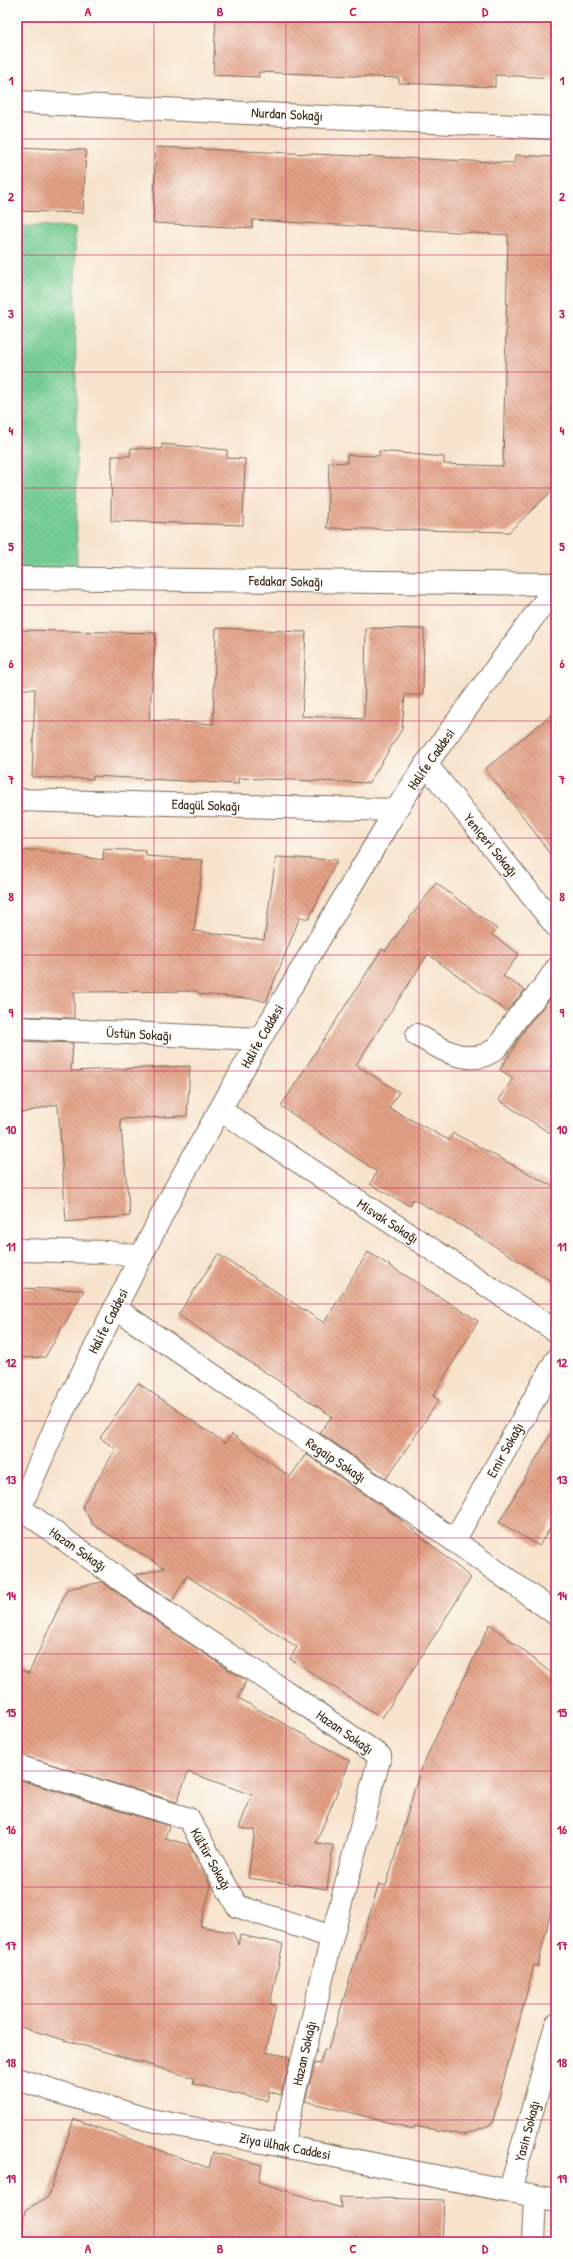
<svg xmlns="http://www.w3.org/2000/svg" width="573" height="2259" viewBox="0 0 573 2259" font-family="'Patrick Hand',sans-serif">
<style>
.grass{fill:url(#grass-dots);stroke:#587c58}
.building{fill:url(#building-back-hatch)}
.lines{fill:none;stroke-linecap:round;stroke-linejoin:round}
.minor-casing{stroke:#7d6b5b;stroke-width:24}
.minor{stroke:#fff;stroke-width:22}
.grid{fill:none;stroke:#c2185b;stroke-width:1;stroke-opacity:0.55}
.labels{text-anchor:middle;stroke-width:3;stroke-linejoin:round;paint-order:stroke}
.street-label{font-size:14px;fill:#3b2a1e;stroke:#fdfcf7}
.neatline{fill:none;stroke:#c2185b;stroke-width:1.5}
.grid-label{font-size:13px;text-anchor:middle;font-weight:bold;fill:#c2185b}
</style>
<defs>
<pattern id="grass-dots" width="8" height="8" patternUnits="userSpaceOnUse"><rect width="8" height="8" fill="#74cd93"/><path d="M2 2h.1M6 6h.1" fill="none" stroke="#65b07e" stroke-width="1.8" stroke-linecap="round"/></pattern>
<pattern id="building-back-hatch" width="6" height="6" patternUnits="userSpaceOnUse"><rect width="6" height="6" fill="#e3a085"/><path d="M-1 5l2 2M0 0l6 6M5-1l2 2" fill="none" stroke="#b9836c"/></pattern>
</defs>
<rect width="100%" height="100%" fill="#fdfcf7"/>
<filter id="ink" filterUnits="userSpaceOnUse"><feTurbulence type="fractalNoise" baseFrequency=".025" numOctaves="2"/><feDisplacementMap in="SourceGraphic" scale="8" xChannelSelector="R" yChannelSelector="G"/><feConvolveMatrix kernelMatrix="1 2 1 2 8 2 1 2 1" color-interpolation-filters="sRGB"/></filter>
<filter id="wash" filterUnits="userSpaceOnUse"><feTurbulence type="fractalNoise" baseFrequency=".012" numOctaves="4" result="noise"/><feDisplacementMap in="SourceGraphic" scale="16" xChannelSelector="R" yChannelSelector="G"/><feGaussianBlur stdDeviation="0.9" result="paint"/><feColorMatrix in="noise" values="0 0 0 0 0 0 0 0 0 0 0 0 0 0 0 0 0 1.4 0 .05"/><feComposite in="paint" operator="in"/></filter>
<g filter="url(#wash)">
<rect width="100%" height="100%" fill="#f7e3cc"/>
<path class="grass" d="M 17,226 L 75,228 L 77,588 L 17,585 Z"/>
<g id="blocks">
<g class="building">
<path d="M 216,17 L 556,17 L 556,78 L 495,75 L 495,87 L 399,83 L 399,78 L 259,72 L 259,77 L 213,75 Z"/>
<path d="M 17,147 L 86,150 L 83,213 L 17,211 Z"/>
<path d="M 156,147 L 514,163 L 515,155 L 556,157 L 556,487 L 509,532 L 327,528 L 329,462 L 347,463 L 347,455 L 379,456 L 379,451 L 444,457 L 444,464 L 503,466 L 508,235 L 253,220 L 252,228 L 153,223 Z"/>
<path d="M 162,444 L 227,450 L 227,458 L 245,459 L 243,525 L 111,521 L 112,456 L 130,456 L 131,448 L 162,449 Z"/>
<path d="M 216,628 L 306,632 L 302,716 L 364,719 L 366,628 L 424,629 L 423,695 L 405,695 L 402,729 L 369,783 L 238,778 L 238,784 L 93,776 L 93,779 L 32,777 L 35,689 L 17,689 L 17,630 L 156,633 L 149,720 L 213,724 Z"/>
<path d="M 556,711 L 556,863 L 529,824 L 485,769 Z"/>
<path d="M 104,849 L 146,851 L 146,856 L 203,860 L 194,931 L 264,940 L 276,857 L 337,860 L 309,919 L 300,917 L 266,1002 L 256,999 L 198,994 L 198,991 L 74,992 L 74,1018 L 17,1016 L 17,851 L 38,850 L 103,860 Z"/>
<path d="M 436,883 L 497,929 L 492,935 L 519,954 L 503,976 L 525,990 L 506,1011 L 428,954 L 356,1065 L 399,1092 L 389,1108 L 449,1140 L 453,1133 L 556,1188 L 556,1284 L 467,1229 L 413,1199 L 410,1206 L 370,1184 L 377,1172 L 281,1106 L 382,949 L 385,951 Z"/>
<path d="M 556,991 L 556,1137 L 499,1100 L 513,1078 L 500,1070 L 527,1026 Z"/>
<path d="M 17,1041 L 73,1043 L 71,1071 L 190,1066 L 187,1116 L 120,1119 L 130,1216 L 66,1222 L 58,1104 L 22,1113 L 17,1098 Z"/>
<path d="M 368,1252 L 478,1321 L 433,1396 L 439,1400 L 386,1479 L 320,1433 L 332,1416 L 178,1315 L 218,1254 L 324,1323 Z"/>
<path d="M 17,1288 L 84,1290 L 45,1357 L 17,1358 Z"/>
<path d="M 138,1383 L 225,1443 L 232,1434 L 290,1477 L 306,1454 L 399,1518 L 471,1578 L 382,1718 L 290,1659 L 297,1647 L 187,1576 L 172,1601 L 135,1575 L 165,1568 L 93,1525 L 82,1506 L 116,1449 L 100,1438 Z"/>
<path d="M 556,1425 L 556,1518 L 539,1546 L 499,1522 Z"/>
<path d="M 102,1582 L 184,1640 L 246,1681 L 238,1698 L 350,1761 L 316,1843 L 333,1845 L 327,1889 L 248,1878 L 255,1830 L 239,1828 L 252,1795 L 188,1772 L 177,1802 L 17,1754 L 17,1669 L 29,1673 L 67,1589 Z"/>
<path d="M 490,1624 L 556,1677 L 556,1888 L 538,1966 L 534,1965 L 492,2124 L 463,2135 L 414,2126 L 414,2129 L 305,2101 L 315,2063 L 320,2064 L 324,2049 L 328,2050 L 379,1884 L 386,1886 L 421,1768 Z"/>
<path d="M 17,1779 L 169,1826 L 165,1838 L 189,1845 L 211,1887 L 200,1926 L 233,1933 L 238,1945 L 240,1935 L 283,1944 L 270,2004 L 276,2005 L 266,2052 L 290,2057 L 281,2095 L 269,2091 L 267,2101 L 193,2084 L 194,2078 L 17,2026 Z"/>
<path d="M 74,2119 L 209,2168 L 213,2152 L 262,2165 L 259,2182 L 341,2208 L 340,2197 L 444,2200 L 442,2242 L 21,2242 L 25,2210 L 48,2197 Z"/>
</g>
</g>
</g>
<g filter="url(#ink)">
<use href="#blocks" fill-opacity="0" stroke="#7d6b5b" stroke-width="1"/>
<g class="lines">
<defs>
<g id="minor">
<path d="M 17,102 L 556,128"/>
<path d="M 17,578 L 556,584"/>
<path d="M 426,764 L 556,926"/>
<path d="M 17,800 L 396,810"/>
<path d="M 17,1028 L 260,1039"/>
<path d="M 417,1035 C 439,1048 471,1069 495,1049 C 504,1041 510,1026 518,1017 C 524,1009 532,1002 538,994 C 545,986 550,978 556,969"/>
<path d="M 220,1110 L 556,1331"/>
<path d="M 17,1250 L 107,1252 L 141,1257"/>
<path d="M 115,1308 L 442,1532 L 556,1614"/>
<path d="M 17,1508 L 20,1508 L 191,1630 L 285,1691 L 380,1756 L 332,1937 L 282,2145"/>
<path d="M 17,1515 L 57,1423 L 175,1189 L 260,1039 L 396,810 L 426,764 L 556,586"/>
<path d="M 454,1541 L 556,1360"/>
<path d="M 17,1766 L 189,1819 L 237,1906 L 332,1937"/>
<path d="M 17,2079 L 146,2119 L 556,2200"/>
<path d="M 510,2190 L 556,2025"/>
<path d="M 533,2242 L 535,2197"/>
</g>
</defs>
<use href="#minor" class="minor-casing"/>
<use href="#minor" class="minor"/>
</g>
</g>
<path class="grid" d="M 154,17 L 154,2242M 286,17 L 286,2242M 419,17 L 419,2242M 17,139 L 556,139M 17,255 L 556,255M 17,372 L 556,372M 17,488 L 556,488M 17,605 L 556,605M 17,721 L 556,721M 17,838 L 556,838M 17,955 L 556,955M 17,1071 L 556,1071M 17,1188 L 556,1188M 17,1304 L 556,1304M 17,1421 L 556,1421M 17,1538 L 556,1538M 17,1654 L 556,1654M 17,1771 L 556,1771M 17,1887 L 556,1887M 17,2004 L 556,2004M 17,2120 L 556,2120"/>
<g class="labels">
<g class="street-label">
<text transform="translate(287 114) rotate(3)" y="5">Nurdan Sokağı</text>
<text transform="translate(286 581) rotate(1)" y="5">Fedakar Sokağı</text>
<text transform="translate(431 759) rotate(-55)" y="5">Halife Caddesi</text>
<text transform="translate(206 805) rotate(2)" y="5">Edagül Sokağı</text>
<text transform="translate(491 845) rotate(51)" y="5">Yeniçeri Sokağı</text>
<text transform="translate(139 1034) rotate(3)" y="5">Üstün Sokağı</text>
<text transform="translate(262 1036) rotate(-60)" y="5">Halife Caddesi</text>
<text transform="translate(388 1221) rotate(33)" y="5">Misvak Sokağı</text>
<text transform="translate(108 1321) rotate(-63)" y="5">Halife Caddesi</text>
<text transform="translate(505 1450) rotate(-61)" y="5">Emir Sokağı</text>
<text transform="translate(336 1460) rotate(34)" y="5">Regaip Sokağı</text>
<text transform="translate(78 1549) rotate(35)" y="5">Hazan Sokağı</text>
<text transform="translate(345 1732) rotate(35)" y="5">Hazan Sokağı</text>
<text transform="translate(211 1859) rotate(61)" y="5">Kültür Sokağı</text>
<text transform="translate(304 2053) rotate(-77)" y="5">Hazan Sokağı</text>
<text transform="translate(527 2131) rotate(-75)" y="5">Yasin Sokağı</text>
<text transform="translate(285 2146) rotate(11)" y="5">Ziya ülhak Caddesi</text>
</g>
</g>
<rect width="573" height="2259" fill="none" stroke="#fdfcf7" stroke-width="44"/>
<rect x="22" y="22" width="529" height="2215" class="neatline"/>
<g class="grid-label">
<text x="88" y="16">A</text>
<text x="220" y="16">B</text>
<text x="353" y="16">C</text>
<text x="485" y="16">D</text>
<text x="11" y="85">1</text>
<text x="562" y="85">1</text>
<text x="11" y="201">2</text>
<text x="562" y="201">2</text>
<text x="11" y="318">3</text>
<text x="562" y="318">3</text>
<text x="11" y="435">4</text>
<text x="562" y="435">4</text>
<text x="11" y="551">5</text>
<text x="562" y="551">5</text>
<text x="11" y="668">6</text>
<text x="562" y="668">6</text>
<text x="11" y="784">7</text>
<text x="562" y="784">7</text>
<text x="11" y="901">8</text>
<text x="562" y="901">8</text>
<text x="11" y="1017">9</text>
<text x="562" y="1017">9</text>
<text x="11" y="1134">10</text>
<text x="562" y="1134">10</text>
<text x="11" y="1251">11</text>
<text x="562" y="1251">11</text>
<text x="11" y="1367">12</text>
<text x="562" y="1367">12</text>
<text x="11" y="1484">13</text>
<text x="562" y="1484">13</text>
<text x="11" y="1600">14</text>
<text x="562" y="1600">14</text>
<text x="11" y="1717">15</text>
<text x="562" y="1717">15</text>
<text x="11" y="1834">16</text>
<text x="562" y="1834">16</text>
<text x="11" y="1950">17</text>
<text x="562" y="1950">17</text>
<text x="11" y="2067">18</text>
<text x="562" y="2067">18</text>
<text x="11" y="2183">19</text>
<text x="562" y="2183">19</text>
<text x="88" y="2253">A</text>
<text x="220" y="2253">B</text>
<text x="353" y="2253">C</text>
<text x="485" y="2253">D</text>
</g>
</svg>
